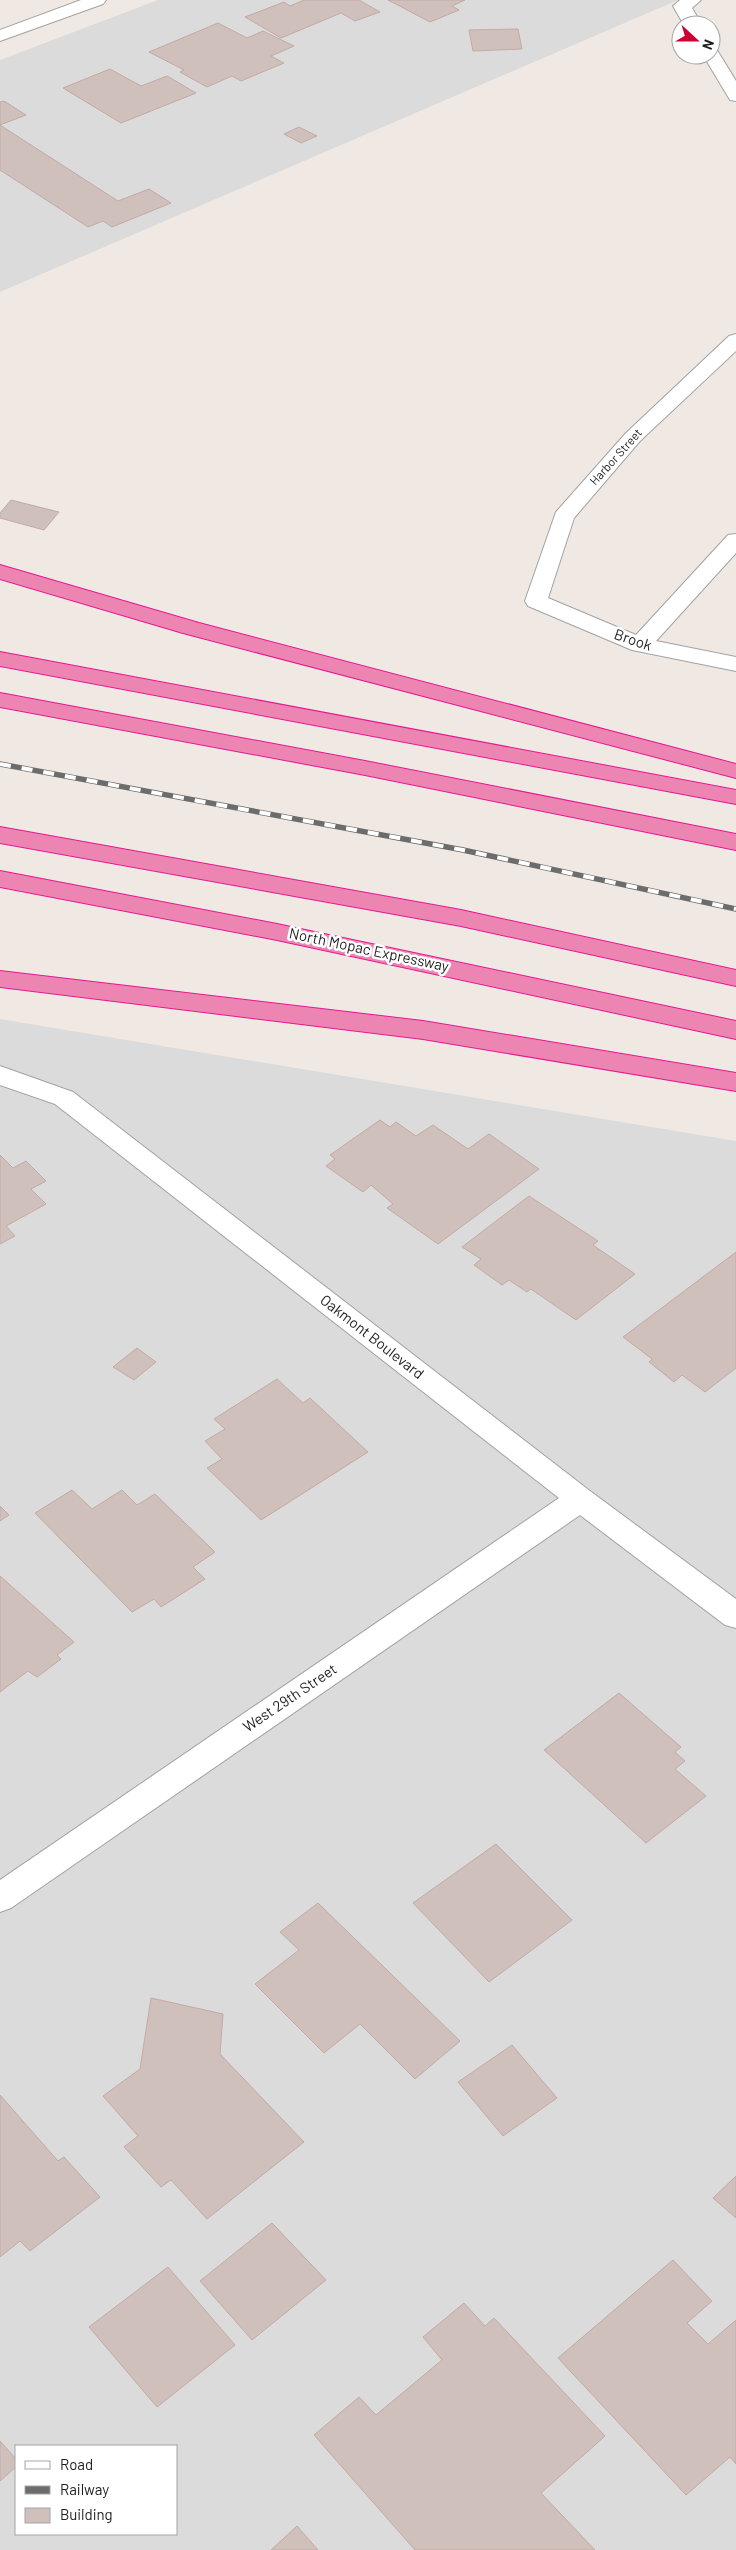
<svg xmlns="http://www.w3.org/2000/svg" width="736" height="2550" viewBox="0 0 736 2550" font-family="Barlow,sans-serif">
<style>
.residential{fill:#dcdbdb;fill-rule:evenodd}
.building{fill:#d0c0bc;stroke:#c2aaa5}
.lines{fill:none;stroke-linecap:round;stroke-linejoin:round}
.minor-casing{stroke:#a2a2a2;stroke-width:2}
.highway-casing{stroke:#e61891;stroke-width:2}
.minor{fill:#fff;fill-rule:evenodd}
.highway{fill:#ed85b2;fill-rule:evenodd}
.rail-casing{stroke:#6c6c6c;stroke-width:5.5}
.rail{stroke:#fff;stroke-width:4;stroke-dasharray:11;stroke-linecap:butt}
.labels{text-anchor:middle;stroke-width:5;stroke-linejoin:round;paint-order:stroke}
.far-street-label{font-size:12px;fill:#1e1e1e;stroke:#fff}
.street-label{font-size:15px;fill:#1e1e1e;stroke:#fff}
</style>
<rect width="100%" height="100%" fill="#f0e9e3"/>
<g class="residential">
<path d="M 158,0 L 678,0 L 0,292 L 0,60 Z"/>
<path d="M 0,1019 L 736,1141 L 736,2550 L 0,2550 ZM 16,2446 L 176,2446 L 176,2534 L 16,2534 Z"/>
</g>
<g class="building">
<path d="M 304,0 L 359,0 L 380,12 L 355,21 L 341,13 L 281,38 L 245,17 L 284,2 L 290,6 Z"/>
<path d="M 388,0 L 465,0 L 452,6 L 459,10 L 430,22 Z"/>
<path d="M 218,23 L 247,38 L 263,31 L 294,46 L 271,56 L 284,63 L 241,81 L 232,76 L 207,87 L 180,72 L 184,70 L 149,52 Z"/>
<path d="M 518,29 L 522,49 L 473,51 L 469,30 Z"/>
<path d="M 110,69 L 141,86 L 167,76 L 196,93 L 121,123 L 63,88 Z"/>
<path d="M 4,101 L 26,115 L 0,125 L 118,201 L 149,189 L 171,203 L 112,227 L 103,221 L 88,227 L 0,170 L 0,102 Z"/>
<path d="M 299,127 L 317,136 L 301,143 L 284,134 Z"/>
<path d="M 11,500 L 59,512 L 44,530 L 0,518 L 0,513 Z"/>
<path d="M 380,1120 L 390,1127 L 396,1122 L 416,1136 L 433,1125 L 468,1149 L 489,1134 L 539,1169 L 438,1244 L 387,1208 L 393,1204 L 371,1185 L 363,1192 L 326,1166 L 335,1159 L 330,1155 Z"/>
<path d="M 0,1155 L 13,1168 L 26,1161 L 46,1181 L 31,1189 L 46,1204 L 6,1226 L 15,1236 L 0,1244 Z"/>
<path d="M 529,1196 L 598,1241 L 593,1245 L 635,1274 L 576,1320 L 531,1289 L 527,1292 L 509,1280 L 502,1285 L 474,1265 L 481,1259 L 462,1247 Z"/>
<path d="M 736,1252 L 736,1368 L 705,1392 L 682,1375 L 674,1382 L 649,1362 L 652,1359 L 623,1337 Z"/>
<path d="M 137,1348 L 156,1362 L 134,1380 L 113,1367 Z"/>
<path d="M 277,1379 L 303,1403 L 310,1398 L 368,1452 L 261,1520 L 207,1468 L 222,1459 L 205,1441 L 225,1429 L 214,1419 Z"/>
<path d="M 72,1490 L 92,1509 L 122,1490 L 137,1505 L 155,1494 L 215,1552 L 193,1567 L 205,1579 L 161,1607 L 154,1599 L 132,1612 L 35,1513 Z"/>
<path d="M 0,1506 L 9,1515 L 0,1521 Z"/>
<path d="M 0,1576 L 74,1642 L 57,1655 L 61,1659 L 37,1677 L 28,1671 L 0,1692 Z"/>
<path d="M 619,1693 L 681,1747 L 675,1752 L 685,1761 L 675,1769 L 706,1796 L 646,1843 L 544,1750 Z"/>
<path d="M 496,1844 L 572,1920 L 489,1982 L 413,1903 Z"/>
<path d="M 318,1903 L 460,2041 L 415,2079 L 360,2024 L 324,2053 L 255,1984 L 299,1950 L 280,1932 Z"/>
<path d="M 151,1998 L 223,2014 L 220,2054 L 304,2142 L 207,2219 L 171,2180 L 161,2187 L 124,2147 L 138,2136 L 103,2096 L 140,2069 Z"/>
<path d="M 512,2045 L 557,2098 L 503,2136 L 458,2082 Z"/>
<path d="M 0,2095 L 58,2161 L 64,2157 L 100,2197 L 30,2251 L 20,2241 L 0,2257 Z"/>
<path d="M 736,2176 L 736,2218 L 713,2198 Z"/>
<path d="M 272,2223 L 326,2280 L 252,2340 L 200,2281 Z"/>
<path d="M 673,2260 L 712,2301 L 687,2323 L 708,2344 L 736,2320 L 736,2464 L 730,2457 L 686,2495 L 558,2358 Z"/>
<path d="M 168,2267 L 235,2345 L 157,2407 L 89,2327 Z"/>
<path d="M 464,2303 L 485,2326 L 494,2318 L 605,2436 L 541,2493 L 595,2550 L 415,2550 L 314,2435 L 359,2397 L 376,2415 L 442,2360 L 423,2337 Z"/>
<path d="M 0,2441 L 16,2459 L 16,2467 L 0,2481 Z"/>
<path d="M 297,2526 L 318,2550 L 271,2550 Z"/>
</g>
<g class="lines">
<defs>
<g id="minor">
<path d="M 81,0 L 106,0 L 103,4 L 0,41 L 0,30 Z"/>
<path d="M 680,0 L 701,0 L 692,8 L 702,25 L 684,25 L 673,6 Z"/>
<path d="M 711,49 L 717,50 L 736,81 L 736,101 L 730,100 L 703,55 L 711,55 Z"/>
<path d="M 736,334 L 736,351 L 640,441 L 574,518 L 548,598 L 636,635 L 728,535 L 736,534 L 736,553 L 656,641 L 736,657 L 736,671 L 632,650 L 528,606 L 525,601 L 556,512 L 626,433 L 729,336 Z"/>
<path d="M 0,1066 L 73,1092 L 590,1491 L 736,1599 L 736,1628 L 725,1625 L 580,1515 L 11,1908 L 0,1912 L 0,1880 L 559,1498 L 55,1104 L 0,1085 Z"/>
</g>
<g id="highway">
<path d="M 0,565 L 199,623 L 736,764 L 736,778 L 183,633 L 0,579 Z"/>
<path d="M 0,652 L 736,790 L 736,804 L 0,666 Z"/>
<path d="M 0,693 L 365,761 L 736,834 L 736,850 L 365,775 L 0,707 Z"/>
<path d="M 0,827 L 461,910 L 736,970 L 736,986 L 461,926 L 0,843 Z"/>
<path d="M 0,871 L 277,924 L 736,1021 L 736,1039 L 277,940 L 0,887 Z"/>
<path d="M 0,971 L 423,1021 L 736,1073 L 736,1091 L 423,1039 L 0,987 Z"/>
</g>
</defs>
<use href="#minor" class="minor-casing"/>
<use href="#highway" class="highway-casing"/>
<use href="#minor" class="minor"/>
<use href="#highway" class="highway"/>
<defs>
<path id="rail" d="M 0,764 L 463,850 L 736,909"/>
</defs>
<use href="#rail" class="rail-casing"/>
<use href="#rail" class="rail"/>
</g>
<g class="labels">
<g class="far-street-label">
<text transform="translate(616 457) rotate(-48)" y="4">Harbor Street</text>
</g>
<g class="street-label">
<text transform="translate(633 640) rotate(19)" y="5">Brook</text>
<text transform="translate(369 950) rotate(12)" y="5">North Mopac Expressway</text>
<text transform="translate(372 1337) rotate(38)" y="5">Oakmont Boulevard</text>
<text transform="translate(290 1698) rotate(-34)" y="5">West 29th Street</text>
</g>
</g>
<rect x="15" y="2445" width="162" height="90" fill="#ffffff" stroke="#a5a5a5"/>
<rect x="25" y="2461" width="25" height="8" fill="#ffffff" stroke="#a5a5a5"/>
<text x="60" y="2470" font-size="15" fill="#1e1e1e">Road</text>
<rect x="25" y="2486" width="25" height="8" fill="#6c6c6c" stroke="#a5a5a5"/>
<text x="60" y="2495" font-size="15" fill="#1e1e1e">Railway</text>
<rect x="25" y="2508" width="25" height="15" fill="#d0c0bc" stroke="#a5a5a5"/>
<text x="60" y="2520" font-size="15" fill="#1e1e1e">Building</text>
<g transform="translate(696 40) rotate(111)"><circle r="24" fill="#ffffff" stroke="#a5a5a5"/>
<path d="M0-4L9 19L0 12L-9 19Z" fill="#cc0032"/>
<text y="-8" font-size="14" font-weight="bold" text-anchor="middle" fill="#1e1e1e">N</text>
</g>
</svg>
